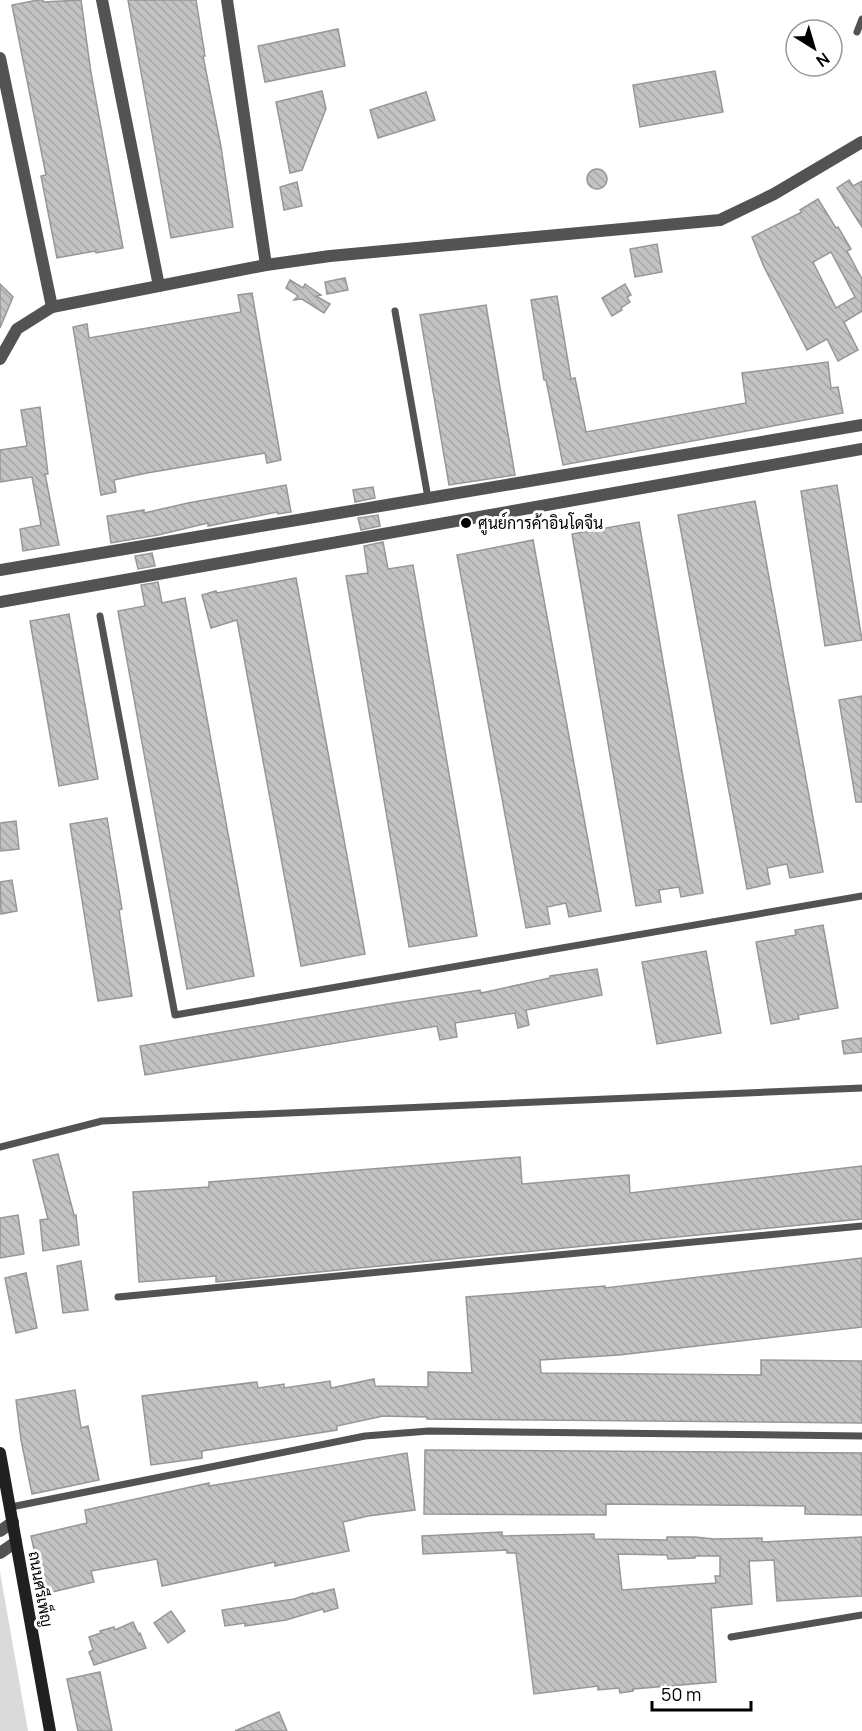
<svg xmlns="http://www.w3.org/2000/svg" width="862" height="1731" viewBox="0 0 862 1731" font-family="Manrope,Sarabun,sans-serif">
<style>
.green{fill:#dadada}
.building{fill:url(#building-back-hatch);stroke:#979797;stroke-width:1.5;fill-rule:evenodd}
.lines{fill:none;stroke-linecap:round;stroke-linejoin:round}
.service{stroke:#535353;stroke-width:7}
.minor{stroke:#535353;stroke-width:12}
.secondary{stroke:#202020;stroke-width:12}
.poi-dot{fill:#000;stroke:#fff;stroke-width:2}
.labels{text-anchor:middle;stroke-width:6;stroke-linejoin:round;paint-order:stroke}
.poi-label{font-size:16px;fill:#000;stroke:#fff;text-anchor:start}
.street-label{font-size:16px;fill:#000;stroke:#fff}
</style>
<defs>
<pattern id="building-back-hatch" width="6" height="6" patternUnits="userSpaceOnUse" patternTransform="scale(1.5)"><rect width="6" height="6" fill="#c3c3c3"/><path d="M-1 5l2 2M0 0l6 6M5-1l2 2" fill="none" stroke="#a6a6a6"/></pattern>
</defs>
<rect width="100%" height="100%" fill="#fff"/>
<path class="green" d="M 0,1572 L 28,1731 L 0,1731 Z"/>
<g class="building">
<path d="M 38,0 L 43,0 L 43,2 L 81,0 L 91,73 L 123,248 L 96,253 L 95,251 L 57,258 L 41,176 L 46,175 L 12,5 Z"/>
<path d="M 128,0 L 196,0 L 205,56 L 203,56 L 221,147 L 233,227 L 171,238 Z"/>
<path d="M 338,29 L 345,66 L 265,82 L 258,46 Z"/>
<path d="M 715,71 L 723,112 L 640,127 L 633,85 Z"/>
<path d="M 322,91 L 326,109 L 316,134 L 302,170 L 290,173 L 276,102 Z"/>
<path d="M 426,92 L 435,120 L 378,138 L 370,110 Z"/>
<circle cx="597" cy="179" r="10"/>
<path d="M 849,180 L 853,186 L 862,181 L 862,227 L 837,188 Z"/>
<path d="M 297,182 L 302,206 L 284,210 L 280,187 Z"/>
<path d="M 818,199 L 836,228 L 838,227 L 851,249 L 847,251 L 862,279 L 862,311 L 844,322 L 858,350 L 838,361 L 827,339 L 807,350 L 764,267 L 752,237 L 802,212 L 800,210 ZM 831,252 L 855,297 L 836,308 L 813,262 Z"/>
<path d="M 657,244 L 662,272 L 635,277 L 630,249 Z"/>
<path d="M 345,278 L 348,290 L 327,294 L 325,282 Z"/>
<path d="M 290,280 L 303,288 L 305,284 L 321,295 L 316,296 L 330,304 L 324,313 L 302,299 L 294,300 L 298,296 L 286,288 Z"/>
<path d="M 0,284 L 13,297 L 0,328 Z"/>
<path d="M 625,284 L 631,295 L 627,297 L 630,302 L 621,308 L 622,310 L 612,316 L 602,298 Z"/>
<path d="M 252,293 L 281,460 L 267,463 L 265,453 L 147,473 L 114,480 L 116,492 L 101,495 L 73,327 L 87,324 L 89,338 L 241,312 L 238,295 Z"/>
<path d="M 557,296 L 571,379 L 575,378 L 586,432 L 746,403 L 742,373 L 828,362 L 831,388 L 838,387 L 843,413 L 563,465 L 546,380 L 544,380 L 531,300 Z"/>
<path d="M 486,305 L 515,475 L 449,485 L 420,315 Z"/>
<path d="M 40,407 L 48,474 L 45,474 L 59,545 L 23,551 L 20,529 L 41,525 L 32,477 L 0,482 L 0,450 L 27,446 L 21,410 Z"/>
<path d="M 286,485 L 291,512 L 278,514 L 277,512 L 208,526 L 208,523 L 158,535 L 111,543 L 107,516 L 144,510 L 144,513 L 188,503 Z"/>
<path d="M 837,485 L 862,640 L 825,646 L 801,491 Z"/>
<path d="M 373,487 L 375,498 L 355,502 L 353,490 Z"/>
<path d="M 755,501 L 823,872 L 790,878 L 787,864 L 767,868 L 770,884 L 747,889 L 678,515 Z"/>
<path d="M 378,515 L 380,526 L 361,530 L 358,518 Z"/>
<path d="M 639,522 L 703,893 L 681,897 L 679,887 L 659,890 L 661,902 L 636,906 L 572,534 Z"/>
<path d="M 533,540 L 601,911 L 569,917 L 566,903 L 547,907 L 550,924 L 526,928 L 457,555 Z"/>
<path d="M 383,542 L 388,569 L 413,565 L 477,936 L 409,947 L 346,576 L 368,573 L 364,546 Z"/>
<path d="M 152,553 L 155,566 L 138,569 L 135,556 Z"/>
<path d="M 296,578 L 365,954 L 301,966 L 237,620 L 211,628 L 202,595 L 216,591 L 217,593 Z"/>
<path d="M 158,582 L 162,603 L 185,598 L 254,976 L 187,989 L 118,611 L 145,606 L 141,585 Z"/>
<path d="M 69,614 L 98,779 L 59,786 L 30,621 Z"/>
<path d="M 862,696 L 862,802 L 856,802 L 839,700 Z"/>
<path d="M 107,818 L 122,909 L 119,910 L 132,996 L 98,1001 L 70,824 Z"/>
<path d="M 16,821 L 19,849 L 0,851 L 0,823 Z"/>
<path d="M 12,880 L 17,911 L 1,914 L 0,882 Z"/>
<path d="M 823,925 L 838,1008 L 798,1015 L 799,1019 L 771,1024 L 756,942 L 796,935 L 795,930 Z"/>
<path d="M 706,951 L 721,1033 L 657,1044 L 642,962 Z"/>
<path d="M 597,969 L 602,995 L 526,1010 L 529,1025 L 518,1028 L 515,1013 L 455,1023 L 457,1037 L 440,1040 L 437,1026 L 145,1075 L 140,1046 L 394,1003 L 480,990 L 481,993 L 550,978 L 550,976 Z"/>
<path d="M 862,1038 L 862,1052 L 844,1054 L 842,1041 Z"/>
<path d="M 58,1154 L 74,1215 L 76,1215 L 79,1245 L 43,1251 L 40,1220 L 48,1219 L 33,1160 Z"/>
<path d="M 520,1157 L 522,1184 L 629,1175 L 630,1193 L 862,1166 L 862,1219 L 216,1282 L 216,1276 L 139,1282 L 133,1192 L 209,1187 L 209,1182 Z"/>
<path d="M 18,1215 L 24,1254 L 0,1258 L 0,1218 Z"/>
<path d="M 862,1258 L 862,1327 L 619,1355 L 540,1360 L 541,1373 L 761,1375 L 761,1360 L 862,1361 L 862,1423 L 427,1419 L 427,1417 L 383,1416 L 337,1426 L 337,1430 L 202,1451 L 202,1458 L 151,1465 L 142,1396 L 257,1382 L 258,1388 L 284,1384 L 284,1388 L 330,1381 L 331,1388 L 374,1379 L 375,1386 L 428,1387 L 428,1372 L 472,1373 L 466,1297 L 605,1286 L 605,1288 Z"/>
<path d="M 81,1261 L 88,1310 L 63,1313 L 57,1266 Z"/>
<path d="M 26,1273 L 37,1328 L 16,1333 L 5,1278 Z"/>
<path d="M 75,1390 L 81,1428 L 88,1426 L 99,1480 L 32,1494 L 21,1440 L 16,1400 Z"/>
<path d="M 425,1450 L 862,1453 L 862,1515 L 805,1514 L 805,1506 L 606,1504 L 606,1515 L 424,1514 Z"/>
<path d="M 407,1453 L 415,1510 L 368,1516 L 343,1522 L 349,1551 L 275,1566 L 275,1562 L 162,1586 L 157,1559 L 91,1571 L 94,1582 L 44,1594 L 31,1536 L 87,1523 L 85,1510 L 209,1483 L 209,1486 Z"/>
<path d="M 502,1532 L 502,1536 L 594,1534 L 594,1539 L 667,1540 L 667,1537 L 695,1537 L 714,1539 L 762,1538 L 762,1542 L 862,1537 L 862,1596 L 777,1601 L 774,1560 L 749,1561 L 752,1604 L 711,1608 L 716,1682 L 633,1689 L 633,1691 L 620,1693 L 619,1688 L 598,1690 L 598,1686 L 534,1694 L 516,1553 L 507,1553 L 507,1550 L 423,1554 L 422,1536 ZM 618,1554 L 667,1555 L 668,1559 L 695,1558 L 695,1556 L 720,1556 L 720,1576 L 715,1576 L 716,1583 L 622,1590 Z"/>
<path d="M 334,1589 L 338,1608 L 324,1612 L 323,1609 L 286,1620 L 245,1626 L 245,1623 L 225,1626 L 222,1610 L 294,1599 L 313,1593 L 313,1594 Z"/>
<path d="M 171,1611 L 185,1631 L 168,1643 L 154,1623 Z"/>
<path d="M 133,1622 L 139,1635 L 140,1633 L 146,1648 L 94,1665 L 89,1652 L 93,1650 L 89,1637 L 101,1633 L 100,1631 L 114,1627 L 115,1630 Z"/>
<path d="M 100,1672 L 112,1731 L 78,1731 L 67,1679 Z"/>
<path d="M 279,1712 L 287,1731 L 235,1731 Z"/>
</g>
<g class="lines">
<g class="service">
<path d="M 857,32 L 862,19"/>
<path d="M 395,311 L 428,498"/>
<path d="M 100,616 L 175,1015 L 862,896"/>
<path d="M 0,1147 L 102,1121 L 862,1088"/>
<path d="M 118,1297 L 862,1226"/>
<path d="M 11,1507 L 365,1436 L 429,1431 L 862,1436"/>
<path d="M 731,1637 L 862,1615"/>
</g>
<g class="minor">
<path d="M 102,0 L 159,286"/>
<path d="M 227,0 L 266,265"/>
<path d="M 0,58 L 52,307"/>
<path d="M 0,359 L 17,329 L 52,307 L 266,265 L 330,256 L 720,220 L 774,194 L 862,142"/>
<path d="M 0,570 L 862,425"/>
<path d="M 0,602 L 862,449"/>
<path d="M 0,1531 L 13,1522"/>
<path d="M 0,1553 L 16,1542"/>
</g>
<path class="secondary" d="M 0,1453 L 50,1731"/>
</g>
<circle class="poi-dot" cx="466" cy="523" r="6"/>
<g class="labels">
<g class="poi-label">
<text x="478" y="529">ศูนย์การค้าอินโดจีน</text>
</g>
<g class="street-label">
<text transform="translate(41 1589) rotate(80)" y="6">ถนนศรีเพ็ญ</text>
</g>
</g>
<g transform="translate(814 48) rotate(143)"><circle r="28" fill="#ffffff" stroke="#999999" stroke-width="1.5"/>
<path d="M0-4.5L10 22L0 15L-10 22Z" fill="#000000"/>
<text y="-9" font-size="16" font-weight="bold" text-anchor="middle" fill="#000000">N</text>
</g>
<path d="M652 1701v9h99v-9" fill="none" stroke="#000000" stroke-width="3"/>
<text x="661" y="1701" font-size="18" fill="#000000" stroke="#ffffff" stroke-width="4.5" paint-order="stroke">50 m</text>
</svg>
